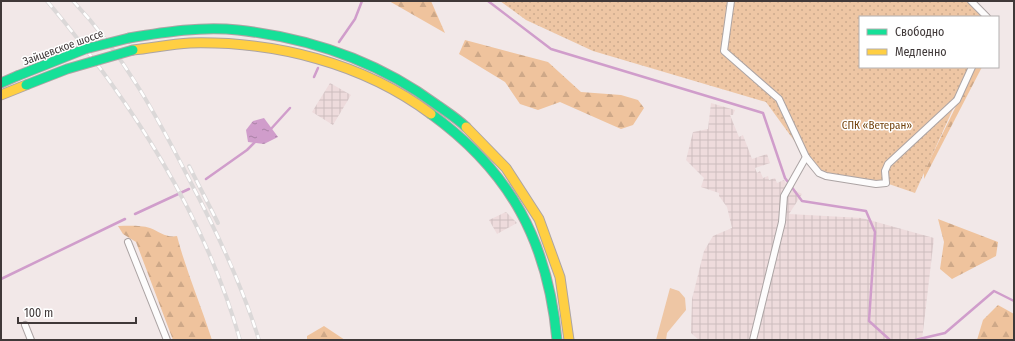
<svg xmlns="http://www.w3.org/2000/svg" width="1015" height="341" viewBox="0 0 1015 341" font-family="'Fira Sans Condensed',sans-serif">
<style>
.industrial{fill:url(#industrial-grid)}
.grass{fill:#eec6a4}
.forest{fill:url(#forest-firs)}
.garden{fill:url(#garden-dots)}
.water{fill:url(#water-ripples)}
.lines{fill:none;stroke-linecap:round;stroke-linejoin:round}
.stream{stroke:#d09dcb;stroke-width:2.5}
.street-casing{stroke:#aca4a4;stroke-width:8}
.fast-casing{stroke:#aca4a4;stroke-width:11}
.slow-casing{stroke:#aca4a4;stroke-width:11}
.street{stroke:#fdfcfc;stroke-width:6}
.fast{stroke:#16e098;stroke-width:9}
.slow{stroke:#ffcf43;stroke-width:9}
.rail-casing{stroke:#dbd8d8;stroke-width:4}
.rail{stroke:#fff;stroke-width:2.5;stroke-dasharray:8;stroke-linecap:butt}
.fast-bridge-casing{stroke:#aca4a4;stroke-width:11;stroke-linecap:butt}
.fast-bridge{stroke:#16e098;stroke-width:9}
.labels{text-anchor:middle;stroke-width:3;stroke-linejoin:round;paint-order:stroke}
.street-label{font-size:11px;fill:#403939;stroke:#fff}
.park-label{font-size:11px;fill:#73440f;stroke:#fff}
</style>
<defs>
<pattern id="industrial-grid" width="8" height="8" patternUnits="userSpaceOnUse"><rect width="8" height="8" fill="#eedbdc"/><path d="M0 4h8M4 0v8" fill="none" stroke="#cdbdbe"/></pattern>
<pattern id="forest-firs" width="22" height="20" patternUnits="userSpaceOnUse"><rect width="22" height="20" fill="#efc39d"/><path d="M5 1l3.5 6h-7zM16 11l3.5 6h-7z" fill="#cea888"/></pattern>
<pattern id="garden-dots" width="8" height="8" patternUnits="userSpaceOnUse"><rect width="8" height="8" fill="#eec6a4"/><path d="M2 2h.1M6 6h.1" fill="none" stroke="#cdab8e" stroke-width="1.8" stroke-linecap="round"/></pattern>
<pattern id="water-ripples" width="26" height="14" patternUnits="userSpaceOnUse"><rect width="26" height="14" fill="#d09dcb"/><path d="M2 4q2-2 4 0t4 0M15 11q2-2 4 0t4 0" fill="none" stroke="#aa81a6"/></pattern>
</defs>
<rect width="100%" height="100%" fill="#f2e8e8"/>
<g class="industrial">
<path d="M 330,83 L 351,95 L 333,125 L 312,112 Z"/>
<path d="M 711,103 L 735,110 L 733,115 L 730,115 L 739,137 L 743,135 L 752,159 L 767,154 L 770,163 L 755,168 L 757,173 L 760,171 L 763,178 L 768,176 L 769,180 L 775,178 L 777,183 L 784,180 L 788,187 L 802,194 L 789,214 L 862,218 L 934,238 L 922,340 L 699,340 L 691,333 L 692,299 L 704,251 L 713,236 L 732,228 L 727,207 L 719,196 L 719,193 L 701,187 L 704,178 L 686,160 L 693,132 L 708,129 Z"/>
<path d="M 506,212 L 517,223 L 497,234 L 489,220 Z"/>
</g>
<path class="grass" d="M 670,288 L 679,291 L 685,298 L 686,310 L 667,333 L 666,340 L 656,340 Z"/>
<g class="forest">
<path d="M 389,1 L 431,1 L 445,33 Z"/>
<path d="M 465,40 L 548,62 L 581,92 L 621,95 L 638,100 L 644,108 L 633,125 L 621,129 L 560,102 L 538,110 L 520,104 L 505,82 L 459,54 Z"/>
<path d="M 975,67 L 982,67 L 924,179 L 924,172 Z"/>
<path d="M 938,219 L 998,242 L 996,256 L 952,279 L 940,269 L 944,242 Z"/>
<path d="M 118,226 C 128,226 140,225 150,228 C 160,232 166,238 177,236 C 186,271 201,305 212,340 L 173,340 L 136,242 L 123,234 Z"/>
<path d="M 998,305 L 1014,314 L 1014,340 L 977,340 L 983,320 Z"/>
<path d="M 324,326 L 345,340 L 307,340 L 307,336 Z"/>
</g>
<path class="garden" d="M 500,1 L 971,1 L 987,17 L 860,17 L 860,67 L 972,67 L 915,193 L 886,183 L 826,176 L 806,157 L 766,102 L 593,51 L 526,20 Z"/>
<path class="water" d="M 264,118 L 278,137 L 264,144 L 248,142 L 246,130 L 253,121 Z"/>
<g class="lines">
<g class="stream">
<path d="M 488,1 L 551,49 L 763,113 L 785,178 L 802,201 L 866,211 L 875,232 L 869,321 L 890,340"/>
<path d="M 339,42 L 355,19 L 362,1"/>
<path d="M 314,77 L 318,68"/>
<path d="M 270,130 L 290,108"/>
<path d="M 206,179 L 247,150 L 256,141"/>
<path d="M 135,214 L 189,189"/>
<path d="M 1,279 L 125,219"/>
<path d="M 915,340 L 945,333 L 994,291 L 1014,301"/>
</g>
<defs>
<g id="street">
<path d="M 731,1 L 724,51 L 779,99 L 806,157 L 819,173 L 826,176 L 876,184 L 886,183 L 885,171 L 888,164 L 957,100 L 972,67"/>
<path d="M 971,1 L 987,17"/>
<path d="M 128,242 L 167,340"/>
<path d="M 25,325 L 31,340"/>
<path d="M 753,340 L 782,222 L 784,196 L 806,157"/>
</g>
<g id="fast">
<path d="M 129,38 C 165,32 202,26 238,30 C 310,38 379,62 437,105 C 447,112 458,119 466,127"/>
<path d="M 1,83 L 17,76"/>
<path d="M 431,114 C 511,172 548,242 557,340"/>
</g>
<g id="slow">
<path d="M 133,50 C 152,48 171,44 190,43 C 275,41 363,63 431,114"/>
<path d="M 1,95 L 26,85"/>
<path d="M 466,127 L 506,168 L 539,219 L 560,277 L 569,340"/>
</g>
</defs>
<use href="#street" class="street-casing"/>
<use href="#fast" class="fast-casing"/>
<use href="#slow" class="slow-casing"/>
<use href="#street" class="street"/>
<use href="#fast" class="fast"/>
<use href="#slow" class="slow"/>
<defs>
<g id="rail">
<path d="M 47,1 C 131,101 204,213 240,340"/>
<path d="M 73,1 C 123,54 157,116 190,181 C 217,232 242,285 259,340"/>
<path d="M 189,166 L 218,223"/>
</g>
</defs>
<use href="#rail" class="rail-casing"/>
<use href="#rail" class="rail"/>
<defs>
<g id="fast-bridge">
<path d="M 17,76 L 85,49 L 129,38"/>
<path d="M 26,85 L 67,69 L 133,50"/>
</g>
</defs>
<use href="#fast-bridge" class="fast-bridge-casing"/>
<use href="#fast-bridge" class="fast-bridge"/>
</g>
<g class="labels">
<g class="street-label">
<text transform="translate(63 47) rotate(-20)" y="4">Зайцевское шоссе</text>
</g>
<g class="park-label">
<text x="877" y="129">СПК «Ветеран»</text>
</g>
</g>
<rect width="1015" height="341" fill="none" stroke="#403939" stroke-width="4"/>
<rect x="859" y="16" width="140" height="52" fill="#ffffff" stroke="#b3b0b0"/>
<rect x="867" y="29" width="20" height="6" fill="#16e098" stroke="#b3b0b0"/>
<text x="895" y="36" font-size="12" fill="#403939">Свободно</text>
<rect x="867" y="49" width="20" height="6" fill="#ffcf43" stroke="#b3b0b0"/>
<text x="895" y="56" font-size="12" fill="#403939">Медленно</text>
<path d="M18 317v6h118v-6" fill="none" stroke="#403939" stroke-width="2"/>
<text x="24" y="317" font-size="12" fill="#403939" stroke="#ffffff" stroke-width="3" paint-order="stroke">100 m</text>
</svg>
